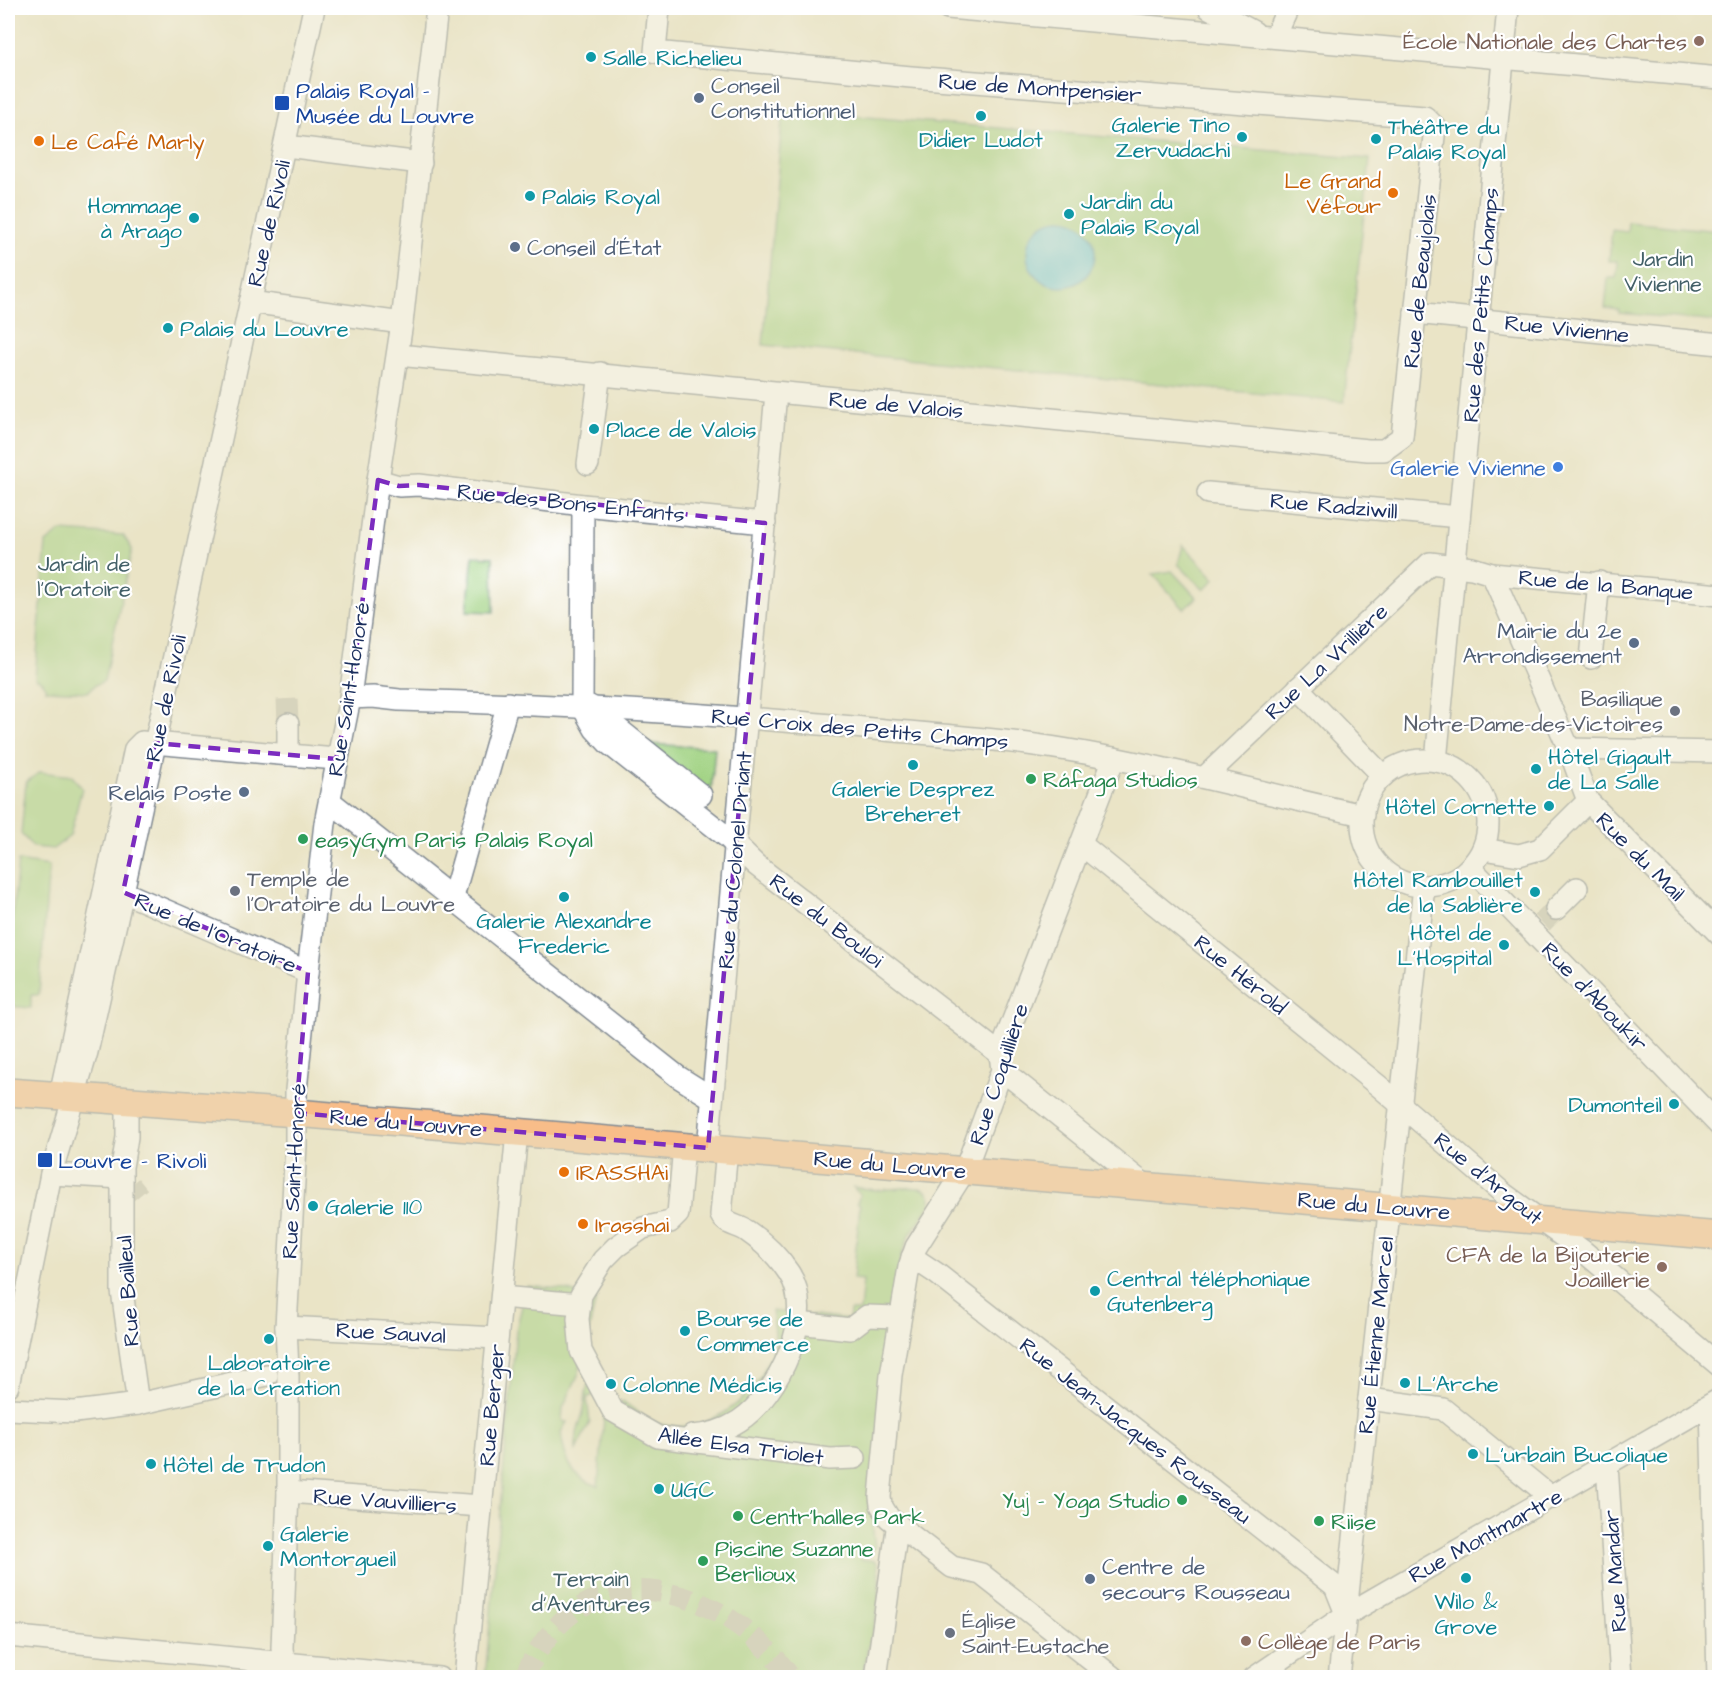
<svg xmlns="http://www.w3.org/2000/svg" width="1727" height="1685" viewBox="0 0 1727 1685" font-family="'Architects Daughter',sans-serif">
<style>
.green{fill:#9fd180;stroke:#5d806f;stroke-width:1.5}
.water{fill:#5fc4dd;stroke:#3d7a9e;stroke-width:1.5}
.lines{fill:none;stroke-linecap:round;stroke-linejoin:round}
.minor-tunnel{stroke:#c1c0b1;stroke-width:21;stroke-dasharray:21 10;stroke-linecap:butt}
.minor-casing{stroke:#828a92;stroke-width:24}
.major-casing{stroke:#828a92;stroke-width:30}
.minor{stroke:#fff;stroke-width:21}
.major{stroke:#f8bd89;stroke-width:27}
.marked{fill:none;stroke:#7b2cbf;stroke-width:4.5;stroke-dasharray:12 8;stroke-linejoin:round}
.education-dot{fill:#8d6e63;stroke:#fff;stroke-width:2}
.culture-dot{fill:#0f9aa8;stroke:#fff;stroke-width:2}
.service-dot{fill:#5c6f8a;stroke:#fff;stroke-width:2}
.transit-dot{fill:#1a4fb4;stroke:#fff;stroke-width:2}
.food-dot{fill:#e8710a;stroke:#fff;stroke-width:2}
.shop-dot{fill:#3f7fe0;stroke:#fff;stroke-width:2}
.worship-dot{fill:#6b7280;stroke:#fff;stroke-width:2}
.leisure-dot{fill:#2e9e5b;stroke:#fff;stroke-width:2}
.labels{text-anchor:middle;stroke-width:4.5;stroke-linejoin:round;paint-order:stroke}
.education-label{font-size:22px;fill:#785e54;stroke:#fff;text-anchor:end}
.culture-label{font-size:22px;fill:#0d838f;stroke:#fff;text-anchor:start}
.service-label{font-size:22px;fill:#4e5e75;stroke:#fff;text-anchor:start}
.street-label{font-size:22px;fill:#1b2f5e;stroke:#fff}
.transit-label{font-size:22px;fill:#164399;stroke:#fff;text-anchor:start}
.food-label{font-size:22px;fill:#c56008;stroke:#fff;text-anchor:start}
.park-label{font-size:22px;fill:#436068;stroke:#fff}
.shop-label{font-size:22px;fill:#366cbe;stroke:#fff;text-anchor:end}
.worship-label{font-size:22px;fill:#5b616d;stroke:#fff;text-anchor:start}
.leisure-label{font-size:22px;fill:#27864d;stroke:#fff;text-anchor:start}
</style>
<rect width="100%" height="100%" fill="#fff"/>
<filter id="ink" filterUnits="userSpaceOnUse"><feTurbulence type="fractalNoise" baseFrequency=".0167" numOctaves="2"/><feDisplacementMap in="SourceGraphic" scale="12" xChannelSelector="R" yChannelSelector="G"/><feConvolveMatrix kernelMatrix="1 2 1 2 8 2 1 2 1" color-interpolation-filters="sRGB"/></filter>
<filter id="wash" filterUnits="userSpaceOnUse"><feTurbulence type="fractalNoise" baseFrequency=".008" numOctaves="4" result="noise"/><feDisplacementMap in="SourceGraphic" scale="24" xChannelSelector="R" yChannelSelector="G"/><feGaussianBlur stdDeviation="1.35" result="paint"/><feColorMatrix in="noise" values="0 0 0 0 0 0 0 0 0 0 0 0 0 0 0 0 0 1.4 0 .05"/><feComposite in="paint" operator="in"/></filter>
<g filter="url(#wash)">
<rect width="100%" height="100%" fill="#eae4c6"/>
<g class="green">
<path d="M 783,110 L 1370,159 L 1344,402 L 763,345 Z"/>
<path d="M 1628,222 L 1719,231 L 1719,322 L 1630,314 L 1619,313 L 1619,310 L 1605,308 L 1608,278 L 1616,278 L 1618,264 L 1618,261 L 1609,261 L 1612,230 L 1627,232 Z"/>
<path d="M 61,531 L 123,535 L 132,549 L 104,681 L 95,685 L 88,692 L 46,690 L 43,682 L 35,678 L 46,543 Z"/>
<path d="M 1183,545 L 1215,579 L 1204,590 L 1178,564 Z"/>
<path d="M 473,556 L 493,557 L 494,612 L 467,611 Z"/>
<path d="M 1172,571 L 1197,598 L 1184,609 L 1153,574 Z"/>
<path d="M 648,744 L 715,748 L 711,793 Z"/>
<path d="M 40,772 L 72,776 L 82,788 L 70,836 L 53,849 L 33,847 L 21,834 L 26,782 Z"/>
<path d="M 18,861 L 49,866 L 39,995 L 31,995 L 31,1008 L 8,1006 L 8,960 Z"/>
<path d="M 853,1187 C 862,1188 873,1191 882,1190 C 896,1189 938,1179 930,1206 L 909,1236 L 901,1257 L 894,1303 L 873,1530 L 875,1546 L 872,1552 L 862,1551 L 861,1559 L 876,1561 C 882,1579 879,1608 874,1627 C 870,1645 862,1659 866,1677 L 485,1678 L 516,1330 L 527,1286 L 561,1289 L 596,1299 L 579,1373 L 563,1408 L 562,1421 L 567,1422 L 561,1432 C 564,1459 571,1477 598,1486 L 604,1418 L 623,1401 C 634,1410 646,1419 659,1424 C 699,1436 746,1406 762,1372 C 766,1363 774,1353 775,1343 C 776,1333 773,1321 772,1311 L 849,1320 L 850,1311 L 860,1311 L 863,1280 L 853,1279 L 860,1205 L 857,1203 L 860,1195 Z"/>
<path d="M 589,1382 L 595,1394 L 587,1398 L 590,1422 L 576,1450 C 574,1431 584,1418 585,1401 C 586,1393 585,1390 589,1382 Z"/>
</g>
<circle class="water" cx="1061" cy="253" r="34"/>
</g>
<g filter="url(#ink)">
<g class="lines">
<g class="minor-tunnel">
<path d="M 287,699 L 288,724"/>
<path d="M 1542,923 L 1556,909"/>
<path d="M 130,1185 L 139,1196"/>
<path d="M 524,1678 C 580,1545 720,1579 791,1678"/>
</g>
<defs>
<g id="minor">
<path d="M 948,8 L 1720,78"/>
<path d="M 1209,8 L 1254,32"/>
<path d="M 1275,37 L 1288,8"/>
<path d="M 286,146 L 421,163"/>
<path d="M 250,302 L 402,323"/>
<path d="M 1415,313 L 1720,344"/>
<path d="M 398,355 L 1368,450 L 1384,450 L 1402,437 L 1435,127 L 1425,117 L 911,77 L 655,52 L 659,8"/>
<path d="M 588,464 L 600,373"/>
<path d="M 378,480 L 399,486 L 419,485 L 583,505 L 765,523"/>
<path d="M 1208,493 L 1459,517"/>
<path d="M 1492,574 L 1569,749 L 1588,801 L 1720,935"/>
<path d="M 1591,658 L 1599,582"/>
<path d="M 1298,688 L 1383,776"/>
<path d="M 350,698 L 373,697 L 399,700 C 551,704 701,713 853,727 C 911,733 970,736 1028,744 C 1142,759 1251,791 1363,815"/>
<path d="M 582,706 L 595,729 L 608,743 L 727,837 L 756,865 L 1000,1054"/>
<path d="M 582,706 L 583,505"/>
<path d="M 590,706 L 701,795"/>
<path d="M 1569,749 L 1720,752"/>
<path d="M 288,755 L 288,724"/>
<circle cx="1425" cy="823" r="63"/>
<path d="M 1436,761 L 1508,8"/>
<path d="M 1206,776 L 1430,563 L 1472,568 L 1492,574 L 1720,595"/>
<path d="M 331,802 L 677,1076 L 712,1098"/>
<path d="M 1082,845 L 1380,1087 L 1504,1194 L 1583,1251 L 1720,1366"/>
<path d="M 1483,849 L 1519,855 L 1540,849 L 1588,801"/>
<path d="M 1470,867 L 1720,1126"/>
<path d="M 123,892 L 308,972"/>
<path d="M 453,897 L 508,703"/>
<path d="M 1556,909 L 1577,888"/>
<path d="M 1002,1070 L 1145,1185"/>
<path d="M 60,1095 L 135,749 L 142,742 L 336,759"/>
<path d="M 127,1100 L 127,1137 L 122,1167 L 122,1291 L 138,1404"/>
<path d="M 684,1146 L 678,1214 L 670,1222 L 643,1228 L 616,1247 L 603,1260 L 581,1295 L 578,1319 L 581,1351 L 613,1411 L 658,1437 L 830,1459 L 855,1458"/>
<path d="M 708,1148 L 776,393"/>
<path d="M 51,1174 L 122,1178"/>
<path d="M 912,1257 L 936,1273 L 1335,1586 L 1345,1611"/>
<path d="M 512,1298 L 580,1304"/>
<path d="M 799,1323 L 850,1329 L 867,1316 L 897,1317"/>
<path d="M 286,1327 L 497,1338"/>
<path d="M 288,1371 L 286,1327 L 296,1145 L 296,1090 L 308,972 L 325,823 L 350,698 L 378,480 L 402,323 L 437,8"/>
<path d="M 8,1386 L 51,1174 L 87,1052 L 123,892 L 314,8"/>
<path d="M 1369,1399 L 1443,1409 L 1552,1498"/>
<path d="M 1711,1405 L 1718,1678"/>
<path d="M 8,1409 L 75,1412 L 138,1404 L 267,1375"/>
<path d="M 692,1436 C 708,1435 725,1430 739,1421 C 778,1396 817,1315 789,1273 C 778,1256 763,1242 747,1231 C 738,1225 726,1225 721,1215 L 727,1149"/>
<path d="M 1607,1465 L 1621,1678"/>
<path d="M 288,1492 L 481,1506"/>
<path d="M 8,1636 L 439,1678"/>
<path d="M 285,1678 L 282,1648 L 288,1492 L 288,1375"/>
<path d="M 465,1678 L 517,1132"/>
<path d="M 876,1678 L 897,1529"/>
<path d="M 1114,1678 L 981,1574 L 952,1567 L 889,1518 L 881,1505 L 880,1497 L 891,1375 L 909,1267 L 916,1247 L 965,1170 L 1002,1070 L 1000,1054 L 1114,758"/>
<path d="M 1254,1678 L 1346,1615 L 1720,1399"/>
<path d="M 1339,1678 L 1424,886"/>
</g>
<path id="major" d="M 8,1092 L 296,1113 L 1720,1236"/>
</defs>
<use href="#minor" class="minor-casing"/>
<use href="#major" class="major-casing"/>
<use href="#minor" class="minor"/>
<use href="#major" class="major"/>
</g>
</g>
<path d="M0 0H1727V1685H0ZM 378,480 L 399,486 L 419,485 L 765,523 L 708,1148 L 296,1113 L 308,972 L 123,892 L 155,743 L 336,759 L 350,698 Z" fill="#eae4c6" fill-opacity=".55" fill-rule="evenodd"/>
<path class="marked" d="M 378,480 L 399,486 L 419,485 L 765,523 L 708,1148 L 296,1113 L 308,972 L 123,892 L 155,743 L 336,759 L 350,698 Z"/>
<g class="education-dot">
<circle cx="1699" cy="41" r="6"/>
<circle cx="1662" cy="1267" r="6"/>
<circle cx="1246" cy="1641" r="6"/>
</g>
<g class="culture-dot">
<circle cx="591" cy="57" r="6"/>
<circle cx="981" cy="116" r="6"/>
<circle cx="1242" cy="137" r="6"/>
<circle cx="1376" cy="139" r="6"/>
<circle cx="530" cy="196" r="6"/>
<circle cx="1069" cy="214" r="6"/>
<circle cx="194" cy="218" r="6"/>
<circle cx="168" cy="328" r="6"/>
<circle cx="594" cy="429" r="6"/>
<circle cx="913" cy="765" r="6"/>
<circle cx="1536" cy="769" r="6"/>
<circle cx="1549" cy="806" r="6"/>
<circle cx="1535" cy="892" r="6"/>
<circle cx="564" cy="897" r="6"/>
<circle cx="1504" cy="945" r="6"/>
<circle cx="1674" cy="1104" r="6"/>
<circle cx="313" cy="1206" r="6"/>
<circle cx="1095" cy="1291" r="6"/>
<circle cx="685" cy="1331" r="6"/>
<circle cx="269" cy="1339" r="6"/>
<circle cx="1405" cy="1383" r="6"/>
<circle cx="611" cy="1384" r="6"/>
<circle cx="1473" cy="1454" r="6"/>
<circle cx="151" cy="1464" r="6"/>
<circle cx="659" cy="1489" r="6"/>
<circle cx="268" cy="1546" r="6"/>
<circle cx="1466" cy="1578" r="6"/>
</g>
<g class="service-dot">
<circle cx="699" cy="98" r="6"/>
<circle cx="515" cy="247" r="6"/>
<circle cx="1634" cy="643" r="6"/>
<circle cx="244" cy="792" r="6"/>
<circle cx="1090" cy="1579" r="6"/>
</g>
<g class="transit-dot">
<rect x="274" y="95" width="16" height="16" rx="3"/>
<rect x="37" y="1152" width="16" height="16" rx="3"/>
</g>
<g class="food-dot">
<circle cx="39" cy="141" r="6"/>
<circle cx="1393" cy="193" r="6"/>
<circle cx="564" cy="1172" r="6"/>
<circle cx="583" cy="1224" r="6"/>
</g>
<circle class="shop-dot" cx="1558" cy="467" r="6"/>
<g class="worship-dot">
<circle cx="1675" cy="711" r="6"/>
<circle cx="235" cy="891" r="6"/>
<circle cx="950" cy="1633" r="6"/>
</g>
<g class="leisure-dot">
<circle cx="1031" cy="779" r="6"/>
<circle cx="303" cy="839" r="6"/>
<circle cx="1182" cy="1500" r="6"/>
<circle cx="738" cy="1516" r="6"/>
<circle cx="1319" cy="1521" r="6"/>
<circle cx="703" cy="1561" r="6"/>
</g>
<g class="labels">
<g class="education-label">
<text x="1687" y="49">École Nationale des Chartes</text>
<text x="1650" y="1262">CFA de la Bijouterie<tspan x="1650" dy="25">Joaillerie</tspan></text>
<text x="1258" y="1649" text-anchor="start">Collège de Paris</text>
</g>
<g class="culture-label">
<text x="603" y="65">Salle Richelieu</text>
<text x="1230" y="132" text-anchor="end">Galerie Tino<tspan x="1230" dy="25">Zervudachi</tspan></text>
<text x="1388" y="134">Théâtre du<tspan x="1388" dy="25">Palais Royal</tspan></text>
<text x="981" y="147" text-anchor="middle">Didier Ludot</text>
<text x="542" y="204">Palais Royal</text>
<text x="1081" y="209">Jardin du<tspan x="1081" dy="25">Palais Royal</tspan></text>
<text x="182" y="213" text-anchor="end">Hommage<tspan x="182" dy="25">à Arago</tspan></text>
<text x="180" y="336">Palais du Louvre</text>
<text x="606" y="437">Place de Valois</text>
<text x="1548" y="764">Hôtel Gigault<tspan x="1548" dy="25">de La Salle</tspan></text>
<text x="913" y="796" text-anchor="middle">Galerie Desprez<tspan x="913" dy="25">Breheret</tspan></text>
<text x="1537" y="814" text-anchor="end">Hôtel Cornette</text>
<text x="1523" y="887" text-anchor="end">Hôtel Rambouillet<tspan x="1523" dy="25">de la Sablière</tspan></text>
<text x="564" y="928" text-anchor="middle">Galerie Alexandre<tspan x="564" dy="25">Frederic</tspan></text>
<text x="1492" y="940" text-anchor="end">Hôtel de<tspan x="1492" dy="25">L'Hospital</tspan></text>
<text x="1662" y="1112" text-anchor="end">Dumonteil</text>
<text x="325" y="1214">Galerie 110</text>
<text x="1107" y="1286">Central téléphonique<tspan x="1107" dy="25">Gutenberg</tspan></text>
<text x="697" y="1326">Bourse de<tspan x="697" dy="25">Commerce</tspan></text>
<text x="269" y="1370" text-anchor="middle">Laboratoire<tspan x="269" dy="25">de la Creation</tspan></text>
<text x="1417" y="1391">L'Arche</text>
<text x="623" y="1392">Colonne Médicis</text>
<text x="1485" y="1462">L'urbain Bucolique</text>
<text x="163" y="1472">Hôtel de Trudon</text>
<text x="671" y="1497">UGC</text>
<text x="280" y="1541">Galerie<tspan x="280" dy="25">Montorgueil</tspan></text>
<text x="1466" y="1609" text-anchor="middle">Wilo &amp;<tspan x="1466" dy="25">Grove</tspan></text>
</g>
<g class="service-label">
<text x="711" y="93">Conseil<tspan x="711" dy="25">Constitutionnel</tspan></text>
<text x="527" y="255">Conseil d'État</text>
<text x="1622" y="638" text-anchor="end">Mairie du 2e<tspan x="1622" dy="25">Arrondissement</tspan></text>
<text x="232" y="800" text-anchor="end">Relais Poste</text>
<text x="1102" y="1574">Centre de<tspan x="1102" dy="25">secours Rousseau</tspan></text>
</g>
<g class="street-label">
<text transform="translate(1040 87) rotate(4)" y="8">Rue de Montpensier</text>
<text transform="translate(268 223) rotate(-77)" y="8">Rue de Rivoli</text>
<text transform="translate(1419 281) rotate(-84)" y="8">Rue de Beaujolais</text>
<text transform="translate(1480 305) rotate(-85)" y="8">Rue des Petits Champs</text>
<text transform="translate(1567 328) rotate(6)" y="8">Rue Vivienne</text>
<text transform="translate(896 404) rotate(5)" y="8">Rue de Valois</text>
<text transform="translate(571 502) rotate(6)" y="8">Rue des Bons Enfants</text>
<text transform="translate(1334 505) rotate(5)" y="8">Rue Radziwill</text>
<text transform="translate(1606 584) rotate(5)" y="8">Rue de la Banque</text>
<text transform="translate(1326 661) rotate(-43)" y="8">Rue La Vrillière</text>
<text transform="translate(348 689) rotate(-81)" y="8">Rue Saint-Honoré</text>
<text transform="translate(165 698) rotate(-78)" y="8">Rue de Rivoli</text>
<text transform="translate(860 728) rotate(5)" y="8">Rue Croix des Petits Champs</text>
<text transform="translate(1641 856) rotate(45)" y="8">Rue du Mail</text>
<text transform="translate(734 860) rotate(-85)" y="8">Rue du Colonel Driant</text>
<text transform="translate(827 920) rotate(38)" y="8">Rue du Bouloi</text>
<text transform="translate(216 932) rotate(23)" y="8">Rue de l'Oratoire</text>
<text transform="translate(1241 974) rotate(39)" y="8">Rue Hérold</text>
<text transform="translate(1595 996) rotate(46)" y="8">Rue d'Aboukir</text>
<text transform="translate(998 1074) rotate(-72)" y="8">Rue Coquillière</text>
<text transform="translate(406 1122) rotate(5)" y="8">Rue du Louvre</text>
<text transform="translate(890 1164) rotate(5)" y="8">Rue du Louvre</text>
<text transform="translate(293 1171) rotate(-87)" y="8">Rue Saint-Honoré</text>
<text transform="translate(1489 1178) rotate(39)" y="8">Rue d'Argout</text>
<text transform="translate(1374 1205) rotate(5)" y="8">Rue du Louvre</text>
<text transform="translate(127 1291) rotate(-94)" y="8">Rue Bailleul</text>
<text transform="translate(391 1332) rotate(3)" y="8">Rue Sauval</text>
<text transform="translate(1375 1335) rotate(-84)" y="8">Rue Étienne Marcel</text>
<text transform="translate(491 1405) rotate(-85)" y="8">Rue Berger</text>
<text transform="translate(1136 1430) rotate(38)" y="8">Rue Jean-Jacques Rousseau</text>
<text transform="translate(741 1445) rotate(8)" y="8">Allée Elsa Triolet</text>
<text transform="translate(385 1500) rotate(4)" y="8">Rue Vauvilliers</text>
<text transform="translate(1485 1535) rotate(-29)" y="8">Rue Montmartre</text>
<text transform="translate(1614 1571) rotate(-94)" y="8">Rue Mandar</text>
</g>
<g class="transit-label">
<text x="296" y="98">Palais Royal -<tspan x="296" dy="25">Musée du Louvre</tspan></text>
<text x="58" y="1168">Louvre - Rivoli</text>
</g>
<g class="food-label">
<text x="51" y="149">Le Café Marly</text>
<text x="1381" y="188" text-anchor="end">Le Grand<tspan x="1381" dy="25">Véfour</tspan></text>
<text x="576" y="1180">IRASSHAi</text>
<text x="595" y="1232">Irasshai</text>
</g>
<g class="park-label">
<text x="1663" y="266">Jardin<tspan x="1663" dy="25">Vivienne</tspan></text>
<text x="84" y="571">Jardin de<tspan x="84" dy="25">l'Oratoire</tspan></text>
<text x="591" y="1586">Terrain<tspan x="591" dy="25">d'Aventures</tspan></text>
</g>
<g class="shop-label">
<text x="1546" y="475">Galerie Vivienne</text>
</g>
<g class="worship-label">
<text x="1663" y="706" text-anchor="end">Basilique<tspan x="1663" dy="25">Notre-Dame-des-Victoires</tspan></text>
<text x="247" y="886">Temple de<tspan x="247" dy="25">l'Oratoire du Louvre</tspan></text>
<text x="962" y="1628">Église<tspan x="962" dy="25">Saint-Eustache</tspan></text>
</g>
<g class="leisure-label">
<text x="1043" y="787">Ráfaga Studios</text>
<text x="315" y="847">easyGym Paris Palais Royal</text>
<text x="1170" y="1508" text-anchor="end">Yuj - Yoga Studio</text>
<text x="750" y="1524">Centr'halles Park</text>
<text x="1331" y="1529">Riise</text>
<text x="715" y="1556">Piscine Suzanne<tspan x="715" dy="25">Berlioux</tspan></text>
</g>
</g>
<rect width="1727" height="1685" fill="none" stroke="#fff" stroke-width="30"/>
</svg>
